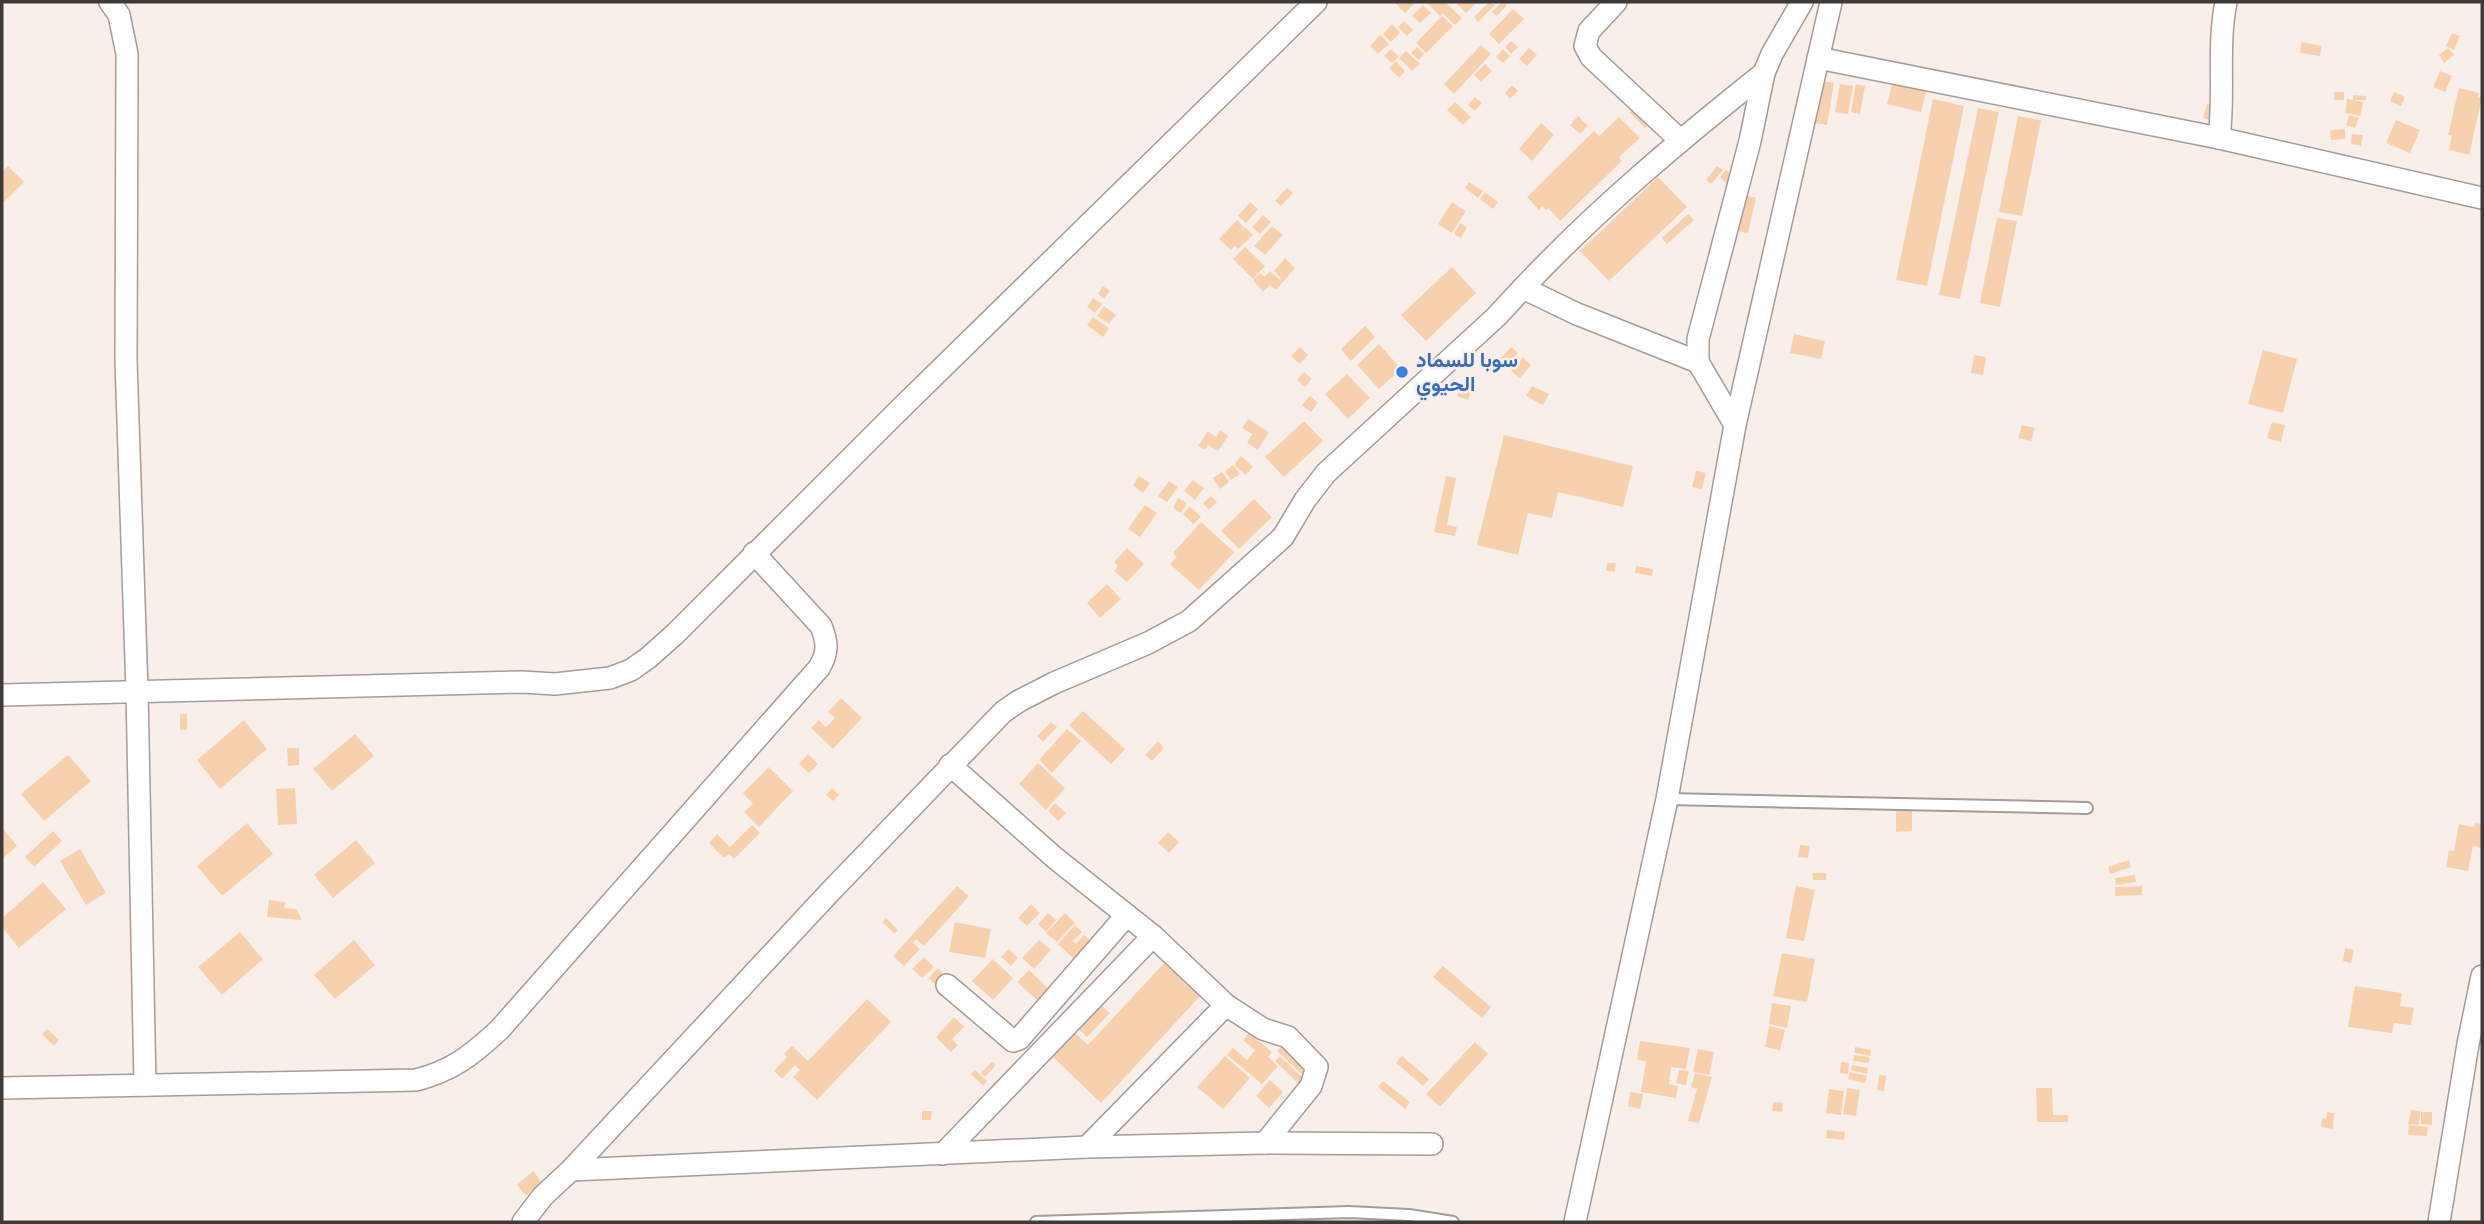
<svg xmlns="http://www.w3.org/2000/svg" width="2484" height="1224" viewBox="0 0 2484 1224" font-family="Signika,Vazirmatn,sans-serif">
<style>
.building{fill:#f7d1ae}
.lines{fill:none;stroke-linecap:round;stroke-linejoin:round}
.service-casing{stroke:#a59b97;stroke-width:14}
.minor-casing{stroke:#a59b97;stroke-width:24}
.service{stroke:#fff;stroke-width:10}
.minor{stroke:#fff;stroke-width:21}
.shop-dot{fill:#3f7fe0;stroke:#f9efea;stroke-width:2.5}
.labels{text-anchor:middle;stroke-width:5;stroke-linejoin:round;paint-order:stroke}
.shop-label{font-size:21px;font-weight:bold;fill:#366cbe;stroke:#f9efea;text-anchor:start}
</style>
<rect width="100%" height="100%" fill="#f9efea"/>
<g class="building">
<path d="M 1394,2 L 1412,2 L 1414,4 L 1405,13 Z"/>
<path d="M 1426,2 L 1445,2 L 1462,18 L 1455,25 L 1443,13 L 1440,16 Z"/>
<path d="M 1460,2 L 1477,2 L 1466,13 L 1457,4 Z"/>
<path d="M 1489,2 L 1495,5 L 1478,22 L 1474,17 Z"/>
<path d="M 1502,2 L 1507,5 L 1497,16 L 1492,12 Z"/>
<path d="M 1423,5 L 1431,13 L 1420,23 L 1412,16 Z"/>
<path d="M 1513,9 L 1524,19 L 1499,44 L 1489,34 Z"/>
<path d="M 1442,16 L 1453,26 L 1426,53 L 1416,43 Z"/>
<path d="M 1404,21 L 1413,30 L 1407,36 L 1398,27 Z"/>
<path d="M 1392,24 L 1400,33 L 1391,42 L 1383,34 Z"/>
<path d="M 2452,33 L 2460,36 L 2454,50 L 2446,46 Z"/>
<path d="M 1380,35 L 1389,44 L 1378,54 L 1370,46 Z"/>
<path d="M 1511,41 L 1518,47 L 1511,54 L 1505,47 Z"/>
<path d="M 2302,42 L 2322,46 L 2320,56 L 2300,53 Z"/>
<path d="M 1481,45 L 1491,54 L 1454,94 L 1444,84 Z"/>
<path d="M 1417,47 L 1424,54 L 1419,60 L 1411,53 Z"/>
<path d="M 1529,48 L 1537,55 L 1527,66 L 1519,59 Z"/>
<path d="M 2448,48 L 2454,55 L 2444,63 L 2439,55 Z"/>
<path d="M 1391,49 L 1399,57 L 1392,63 L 1384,56 Z"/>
<path d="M 1503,49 L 1510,56 L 1503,63 L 1496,57 Z"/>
<path d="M 1406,51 L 1420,64 L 1412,71 L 1399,58 Z"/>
<path d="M 1396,61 L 1405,71 L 1399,78 L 1389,68 Z"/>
<path d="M 1485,64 L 1492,71 L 1481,82 L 1474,75 Z"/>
<path d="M 2440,71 L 2452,76 L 2445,92 L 2433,87 Z"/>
<path d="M 1894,76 L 1928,84 L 1921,112 L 1887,104 Z"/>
<path d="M 1822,81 L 1834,83 L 1827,125 L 1815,123 Z"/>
<path d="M 1840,84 L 1853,86 L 1848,114 L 1835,112 Z"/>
<path d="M 1856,84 L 1865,86 L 1860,114 L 1851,112 Z"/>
<path d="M 1512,85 L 1518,91 L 1510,99 L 1505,93 Z"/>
<path d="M 2459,88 L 2479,93 L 2478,97 L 2482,98 L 2469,155 L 2449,150 L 2452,136 L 2448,135 Z"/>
<rect x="2334" y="92" width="10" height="8"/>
<path d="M 2394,92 L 2405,97 L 2401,106 L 2390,101 Z"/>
<path d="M 2353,95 L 2366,96 L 2366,100 L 2353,100 L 2363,102 L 2360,116 L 2345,113 L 2347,99 L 2353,100 Z"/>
<path d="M 1475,97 L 1482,103 L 1475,111 L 1468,105 Z"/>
<path d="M 1933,99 L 1964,106 L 1927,286 L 1896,280 Z"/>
<path d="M 1455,102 L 1471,117 L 1463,125 L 1447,110 Z"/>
<path d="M 1638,103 L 1654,120 L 1645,128 L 1629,112 Z"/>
<path d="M 2207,104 L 2219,108 L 2216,122 L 2203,118 Z"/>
<path d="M 1978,108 L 1999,112 L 1960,299 L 1939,295 Z"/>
<path d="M 2349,115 L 2359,118 L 2355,128 L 2346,125 Z"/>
<path d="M 1578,116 L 1588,126 L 1580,134 L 1570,125 Z"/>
<path d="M 2018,116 L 2041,120 L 2022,216 L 1999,212 Z"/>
<path d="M 1619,117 L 1640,138 L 1619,157 L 1622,161 L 1560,221 L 1548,208 L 1546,210 L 1542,206 L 1539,210 L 1527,197 L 1594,131 L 1599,136 Z"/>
<path d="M 2396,120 L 2420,130 L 2410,153 L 2386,143 Z"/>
<path d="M 1541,123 L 1554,135 L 1532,161 L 1519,149 Z"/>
<path d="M 2345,129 L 2345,139 L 2331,140 L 2330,130 Z"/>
<path d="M 2352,134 L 2363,135 L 2361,146 L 2351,144 Z"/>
<path d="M 8,166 L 24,182 L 2,204 L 2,178 L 4,176 L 2,172 Z"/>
<path d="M 1717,166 L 1723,170 L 1711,184 L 1706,180 Z"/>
<path d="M 1726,170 L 1736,178 L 1729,186 L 1720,177 Z"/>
<path d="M 1658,177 L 1687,207 L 1609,281 L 1580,251 Z"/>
<path d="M 1469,182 L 1483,191 L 1478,198 L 1465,188 Z"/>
<path d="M 1287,188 L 1293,193 L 1281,206 L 1275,201 Z"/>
<path d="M 1485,192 L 1498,202 L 1493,209 L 1480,199 Z"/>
<path d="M 1746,195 L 1756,198 L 1748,233 L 1738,231 Z"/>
<path d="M 1250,202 L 1258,209 L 1246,223 L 1238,216 Z"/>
<path d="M 1452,202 L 1466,211 L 1452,233 L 1438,224 Z"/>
<path d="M 1688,214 L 1694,220 L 1667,244 L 1662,238 Z"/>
<path d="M 1263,215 L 1271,222 L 1260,234 L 1252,227 Z"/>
<path d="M 1997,218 L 2017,221 L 2000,307 L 1980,303 Z"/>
<path d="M 1237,220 L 1244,227 L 1235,236 L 1245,227 L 1253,235 L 1238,249 L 1235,246 L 1231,250 L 1219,239 Z"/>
<path d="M 1460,223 L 1467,227 L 1461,238 L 1454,234 Z"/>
<path d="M 1272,226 L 1283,235 L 1265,255 L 1254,246 Z"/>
<path d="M 1245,247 L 1265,266 L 1253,279 L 1233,259 Z"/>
<path d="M 1285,258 L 1295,268 L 1276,290 L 1270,285 L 1263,292 L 1253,280 L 1260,273 L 1265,277 L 1270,271 L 1280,280 L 1281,278 L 1274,271 Z"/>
<path d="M 1452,267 L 1476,293 L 1426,341 L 1401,315 Z"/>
<path d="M 1103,286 L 1110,291 L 1104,299 L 1098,294 Z"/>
<path d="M 1093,298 L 1102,304 L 1095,313 L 1087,307 Z"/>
<path d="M 1104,306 L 1116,315 L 1109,324 L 1097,316 Z"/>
<path d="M 1093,317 L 1109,328 L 1103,337 L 1087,325 Z"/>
<path d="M 1365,326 L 1375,337 L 1351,361 L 1341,349 Z"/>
<path d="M 1794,334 L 1825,341 L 1821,359 L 1790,353 Z"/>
<path d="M 1379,344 L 1401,369 L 1379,389 L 1357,365 Z"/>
<path d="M 1300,347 L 1308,355 L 1300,364 L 1291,356 Z"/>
<path d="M 1511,347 L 1518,353 L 1506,367 L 1499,360 Z"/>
<path d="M 2263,350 L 2297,359 L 2283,413 L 2248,404 Z"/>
<path d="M 1974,355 L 1986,357 L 1983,375 L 1971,373 Z"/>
<path d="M 1523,357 L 1531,365 L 1520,378 L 1511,371 Z"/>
<path d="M 1304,372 L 1312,379 L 1305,387 L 1297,380 Z"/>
<path d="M 1347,374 L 1370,398 L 1348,419 L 1325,394 Z"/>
<path d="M 1462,383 L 1473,387 L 1468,400 L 1457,396 Z"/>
<path d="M 1532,386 L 1549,394 L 1543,405 L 1526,396 Z"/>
<path d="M 1310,396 L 1318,403 L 1311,412 L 1302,405 Z"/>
<path d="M 1248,419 L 1269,432 L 1258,450 L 1247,443 L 1252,434 L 1242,428 Z"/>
<path d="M 1304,421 L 1323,441 L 1284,477 L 1265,457 Z"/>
<path d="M 2272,422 L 2285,425 L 2281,442 L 2267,438 Z"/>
<path d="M 2022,425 L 2035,428 L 2031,441 L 2018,438 Z"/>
<path d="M 1220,430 L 1228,436 L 1218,451 L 1208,445 L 1205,450 L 1198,446 L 1208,431 L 1216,437 Z"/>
<path d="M 1504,435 L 1633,466 L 1623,507 L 1558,492 L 1552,518 L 1528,513 L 1518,555 L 1477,545 Z"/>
<path d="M 1241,456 L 1253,467 L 1246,475 L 1234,465 Z"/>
<path d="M 1233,465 L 1240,474 L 1231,480 L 1225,471 Z"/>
<path d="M 1696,471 L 1706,473 L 1702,489 L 1692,487 Z"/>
<path d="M 1222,472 L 1229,482 L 1220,489 L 1213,478 Z"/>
<path d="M 1139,476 L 1150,483 L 1143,493 L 1133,485 Z"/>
<path d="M 1446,476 L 1456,478 L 1447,525 L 1457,527 L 1455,536 L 1434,532 Z"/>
<path d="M 1193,480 L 1204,488 L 1195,500 L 1184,491 Z"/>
<path d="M 1169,481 L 1178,487 L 1167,502 L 1158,496 Z"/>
<path d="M 1211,496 L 1217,502 L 1209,510 L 1203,503 Z"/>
<path d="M 1178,498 L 1187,503 L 1181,513 L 1173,508 Z"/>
<path d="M 1254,499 L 1272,517 L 1239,549 L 1221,531 Z"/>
<path d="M 1145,505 L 1157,513 L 1140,537 L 1128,529 Z"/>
<path d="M 1190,506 L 1201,517 L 1193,524 L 1183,514 Z"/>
<path d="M 1201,522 L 1234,552 L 1199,590 L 1170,564 L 1177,557 L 1173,553 Z"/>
<path d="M 1127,548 L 1144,564 L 1127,582 L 1114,571 L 1118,566 L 1114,562 Z"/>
<path d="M 1607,563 L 1616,563 L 1615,572 L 1606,571 Z"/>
<path d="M 1636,566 L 1653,569 L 1652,576 L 1635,573 Z"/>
<path d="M 1107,584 L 1121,599 L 1100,618 L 1087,603 Z"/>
<path d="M 841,698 L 862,718 L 833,749 L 811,728 L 819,720 L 826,727 L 835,718 L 828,712 Z"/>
<path d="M 1083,711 L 1125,749 L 1111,764 L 1069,725 Z"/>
<rect x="180" y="714" width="7" height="16"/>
<path d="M 244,720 L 267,749 L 220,789 L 197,760 Z"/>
<path d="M 1051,722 L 1057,727 L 1043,742 L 1037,736 Z"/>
<path d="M 1067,729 L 1081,741 L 1052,773 L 1039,760 Z"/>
<path d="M 355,734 L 374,756 L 332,791 L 313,769 Z"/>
<path d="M 1158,741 L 1164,748 L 1152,761 L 1145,755 Z"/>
<path d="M 287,748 L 299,748 L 299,765 L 288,766 Z"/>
<path d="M 808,754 L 818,764 L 809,773 L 799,764 Z"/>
<path d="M 68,755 L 91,781 L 44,821 L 21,794 Z"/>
<path d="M 1038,763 L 1065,788 L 1046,810 L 1019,784 Z"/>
<path d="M 769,767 L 793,791 L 759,827 L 744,812 L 753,804 L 743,793 Z"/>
<path d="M 295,788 L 297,824 L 278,825 L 276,789 Z"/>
<path d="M 832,788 L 839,795 L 833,801 L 826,795 Z"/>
<path d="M 1055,803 L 1066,813 L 1058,821 L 1048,811 Z"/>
<path d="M 1896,806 L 1912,806 L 1912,831 L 1896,832 Z"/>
<path d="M 247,823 L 273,854 L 222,896 L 197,866 Z"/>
<path d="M 2475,823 L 2482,824 L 2482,848 L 2473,846 L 2468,871 L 2446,867 L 2449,850 L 2454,851 L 2459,824 L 2474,827 Z"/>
<path d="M 752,825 L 760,833 L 734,859 L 729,854 L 724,858 L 709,843 L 717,834 L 730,847 Z"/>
<path d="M 2,827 L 17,846 L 2,859 Z"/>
<path d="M 53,831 L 62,841 L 34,867 L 25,857 Z"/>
<path d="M 1168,832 L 1179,842 L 1169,853 L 1158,843 Z"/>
<path d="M 356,840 L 375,863 L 333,898 L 314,875 Z"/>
<path d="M 1800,845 L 1810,846 L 1808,858 L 1798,857 Z"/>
<path d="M 80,849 L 106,893 L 86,905 L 60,861 Z"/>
<path d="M 2129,860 L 2131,867 L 2110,874 L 2108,867 Z"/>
<rect x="1813" y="873" width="13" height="7"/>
<path d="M 2135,875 L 2136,882 L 2116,885 L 2115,878 Z"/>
<path d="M 43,882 L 66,909 L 19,948 L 2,927 L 2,918 Z"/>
<path d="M 957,886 L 969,896 L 924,946 L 916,939 L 913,943 L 920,949 L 904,966 L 893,956 Z"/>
<path d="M 1796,886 L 1815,890 L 1804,941 L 1786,938 Z"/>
<path d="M 2142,886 L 2142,895 L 2115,896 L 2115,887 Z"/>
<path d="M 269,900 L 285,902 L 284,908 L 296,909 L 302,920 L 267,917 Z"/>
<path d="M 1031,904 L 1040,913 L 1027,926 L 1018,918 Z"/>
<path d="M 1048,913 L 1056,920 L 1046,932 L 1038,924 Z"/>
<path d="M 1065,913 L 1075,923 L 1057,942 L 1046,933 Z"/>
<path d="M 886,918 L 898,930 L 895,934 L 882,922 Z"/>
<path d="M 955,922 L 991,929 L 985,958 L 949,952 Z"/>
<path d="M 1075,925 L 1082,932 L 1073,941 L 1076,944 L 1084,935 L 1094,944 L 1078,963 L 1058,944 Z"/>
<path d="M 240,932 L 263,959 L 222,995 L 198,967 Z"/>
<path d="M 354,940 L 375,965 L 335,999 L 314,975 Z"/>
<path d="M 1039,940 L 1051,950 L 1034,969 L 1022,958 Z"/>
<path d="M 2345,948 L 2354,950 L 2351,963 L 2343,961 Z"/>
<path d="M 1009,949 L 1018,958 L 1011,966 L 1001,957 Z"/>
<path d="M 1782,953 L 1815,959 L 1807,1002 L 1773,996 Z"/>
<path d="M 924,957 L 934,967 L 922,978 L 912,969 Z"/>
<path d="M 993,959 L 1013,978 L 993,1000 L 972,981 Z"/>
<path d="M 1166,961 L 1202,994 L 1101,1103 L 1053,1057 L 1075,1033 L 1088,1045 Z"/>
<path d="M 1443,966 L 1491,1007 L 1482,1018 L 1433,977 Z"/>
<path d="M 938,968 L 947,977 L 938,987 L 928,978 Z"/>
<path d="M 1029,970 L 1048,988 L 1037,1000 L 1017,982 Z"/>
<path d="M 2355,986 L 2402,993 L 2400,1006 L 2414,1008 L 2411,1025 L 2394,1023 L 2392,1033 L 2348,1027 Z"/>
<path d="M 867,999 L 891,1022 L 817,1100 L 793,1077 L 800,1070 L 795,1065 L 782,1079 L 774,1071 L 787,1057 L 784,1054 L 792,1046 L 808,1061 Z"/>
<path d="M 1772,1003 L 1791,1006 L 1787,1028 L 1769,1024 Z"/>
<path d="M 1100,1004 L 1110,1013 L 1087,1037 L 1077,1028 Z"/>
<path d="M 954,1017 L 964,1027 L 952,1039 L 958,1045 L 951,1052 L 936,1037 Z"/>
<path d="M 1769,1026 L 1785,1030 L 1780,1050 L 1765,1047 Z"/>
<path d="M 47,1029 L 59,1040 L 54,1046 L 42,1034 Z"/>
<path d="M 1249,1033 L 1272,1052 L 1268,1057 L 1278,1066 L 1262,1084 L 1227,1055 L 1233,1048 L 1247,1060 L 1255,1050 L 1243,1040 Z"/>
<path d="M 1640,1041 L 1690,1048 L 1686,1069 L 1671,1067 L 1669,1084 L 1678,1086 L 1676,1098 L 1641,1092 L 1646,1061 L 1637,1060 Z"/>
<path d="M 1286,1042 L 1313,1066 L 1304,1076 L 1277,1051 Z"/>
<path d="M 1475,1042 L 1488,1054 L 1440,1107 L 1426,1094 Z"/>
<path d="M 1855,1047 L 1871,1050 L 1870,1056 L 1855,1053 Z"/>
<path d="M 1698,1049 L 1714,1052 L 1709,1075 L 1693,1072 Z"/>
<path d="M 1854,1055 L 1870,1057 L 1869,1063 L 1853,1061 Z"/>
<path d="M 1225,1056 L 1250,1078 L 1223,1109 L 1197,1087 Z"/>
<path d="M 1280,1056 L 1303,1078 L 1298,1083 L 1275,1061 Z"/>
<path d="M 1402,1056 L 1429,1079 L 1423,1086 L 1396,1063 Z"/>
<path d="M 992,1062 L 996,1065 L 985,1077 L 981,1073 Z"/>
<path d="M 1841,1062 L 1849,1063 L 1848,1074 L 1840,1073 Z"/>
<path d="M 1852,1065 L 1868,1068 L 1867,1074 L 1851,1070 Z"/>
<path d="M 975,1070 L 987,1081 L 983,1086 L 971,1074 Z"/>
<path d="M 1679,1070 L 1689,1071 L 1686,1085 L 1676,1083 Z"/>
<path d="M 1850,1072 L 1867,1076 L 1865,1083 L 1848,1079 Z"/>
<path d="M 1695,1073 L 1712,1077 L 1699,1123 L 1688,1121 L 1697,1089 L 1691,1087 Z"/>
<path d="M 1879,1075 L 1886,1076 L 1884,1091 L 1877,1090 Z"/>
<path d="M 1270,1080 L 1283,1092 L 1269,1108 L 1256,1096 Z"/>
<path d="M 1383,1081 L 1410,1102 L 1405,1109 L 1378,1087 Z"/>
<path d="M 1847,1088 L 1860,1090 L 1856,1116 L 1843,1114 Z"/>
<path d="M 2036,1088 L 2052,1088 L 2053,1115 L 2068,1115 L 2068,1122 L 2037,1122 Z"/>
<path d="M 1829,1089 L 1844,1091 L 1841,1115 L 1826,1113 Z"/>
<path d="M 1630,1092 L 1643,1094 L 1640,1109 L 1628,1106 Z"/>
<path d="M 1773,1102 L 1783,1103 L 1782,1112 L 1772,1111 Z"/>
<path d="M 2411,1110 L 2420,1111 L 2419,1125 L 2408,1124 Z"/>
<path d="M 922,1111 L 932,1111 L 931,1120 L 922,1120 Z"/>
<path d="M 2327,1112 L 2334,1113 L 2333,1129 L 2321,1127 L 2322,1118 L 2326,1119 Z"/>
<path d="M 2421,1112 L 2432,1112 L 2432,1125 L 2421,1124 Z"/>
<path d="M 2409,1125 L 2428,1127 L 2427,1136 L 2408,1135 Z"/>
<path d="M 1827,1130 L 1845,1132 L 1844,1140 L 1826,1138 Z"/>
<path d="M 533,1171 L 542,1182 L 526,1196 L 517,1185 Z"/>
</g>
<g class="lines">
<defs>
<g id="service">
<path d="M 1667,799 L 2087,808"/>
<path d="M 1036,1222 L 1349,1212 L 1409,1215 L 1453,1222"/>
</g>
<g id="minor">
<path d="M 110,2 L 119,15 L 127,54 L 126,361 L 137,691 L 145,1085"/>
<path d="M 1616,2 L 1589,31 L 1585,46 L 1591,57 L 1680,140"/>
<path d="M 1818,58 L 2219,138 C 2225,93 2217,47 2226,2"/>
<path d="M 2219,138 L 2482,198"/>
<path d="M 1523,288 C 1597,209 1680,140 1764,73"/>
<path d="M 1735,425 L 1698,362 L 1698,339 L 1750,141 L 1764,73 L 1772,54 L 1802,2"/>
<path d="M 2,695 L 522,682 L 555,684 L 610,678 L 631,670 L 648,658 L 675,634 L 895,414 L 1316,2"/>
<path d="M 950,765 L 1055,858 L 1153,936 L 1226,1005 L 1263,1029 L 1288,1037 L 1317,1067 L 1311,1086 L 1265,1143"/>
<path d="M 947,985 L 1013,1041 L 1019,1039 L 1126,916"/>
<path d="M 2,1088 L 416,1080 C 452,1071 472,1055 499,1030 L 819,668 C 828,653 828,643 821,626 L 754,553"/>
<path d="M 1087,1147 L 1226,1005"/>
<path d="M 943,1154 L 1153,936"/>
<path d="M 571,1170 L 1087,1147 L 1265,1143 L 1432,1144"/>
<path d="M 523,1222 L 543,1196 L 571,1170 L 828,894 L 1003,712 L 1019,701 L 1054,683 L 1148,643 L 1189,621 L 1283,537 L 1305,500 L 1326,473 L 1496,317 L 1523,288 L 1577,314 L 1698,362"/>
<path d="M 1575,1222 L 1667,799 L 1735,425 L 1831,2"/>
<path d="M 2439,1222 L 2468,1044 L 2482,976"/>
</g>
</defs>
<use href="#service" class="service-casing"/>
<use href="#minor" class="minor-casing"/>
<use href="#service" class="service"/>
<use href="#minor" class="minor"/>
</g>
<circle class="shop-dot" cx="1402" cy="372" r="7"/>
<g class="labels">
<g class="shop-label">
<text x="1416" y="367">سوبا للسماد<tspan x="1416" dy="24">الحيوي</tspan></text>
</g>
</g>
<rect width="2484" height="1224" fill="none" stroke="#3e3a38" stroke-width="7"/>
</svg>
